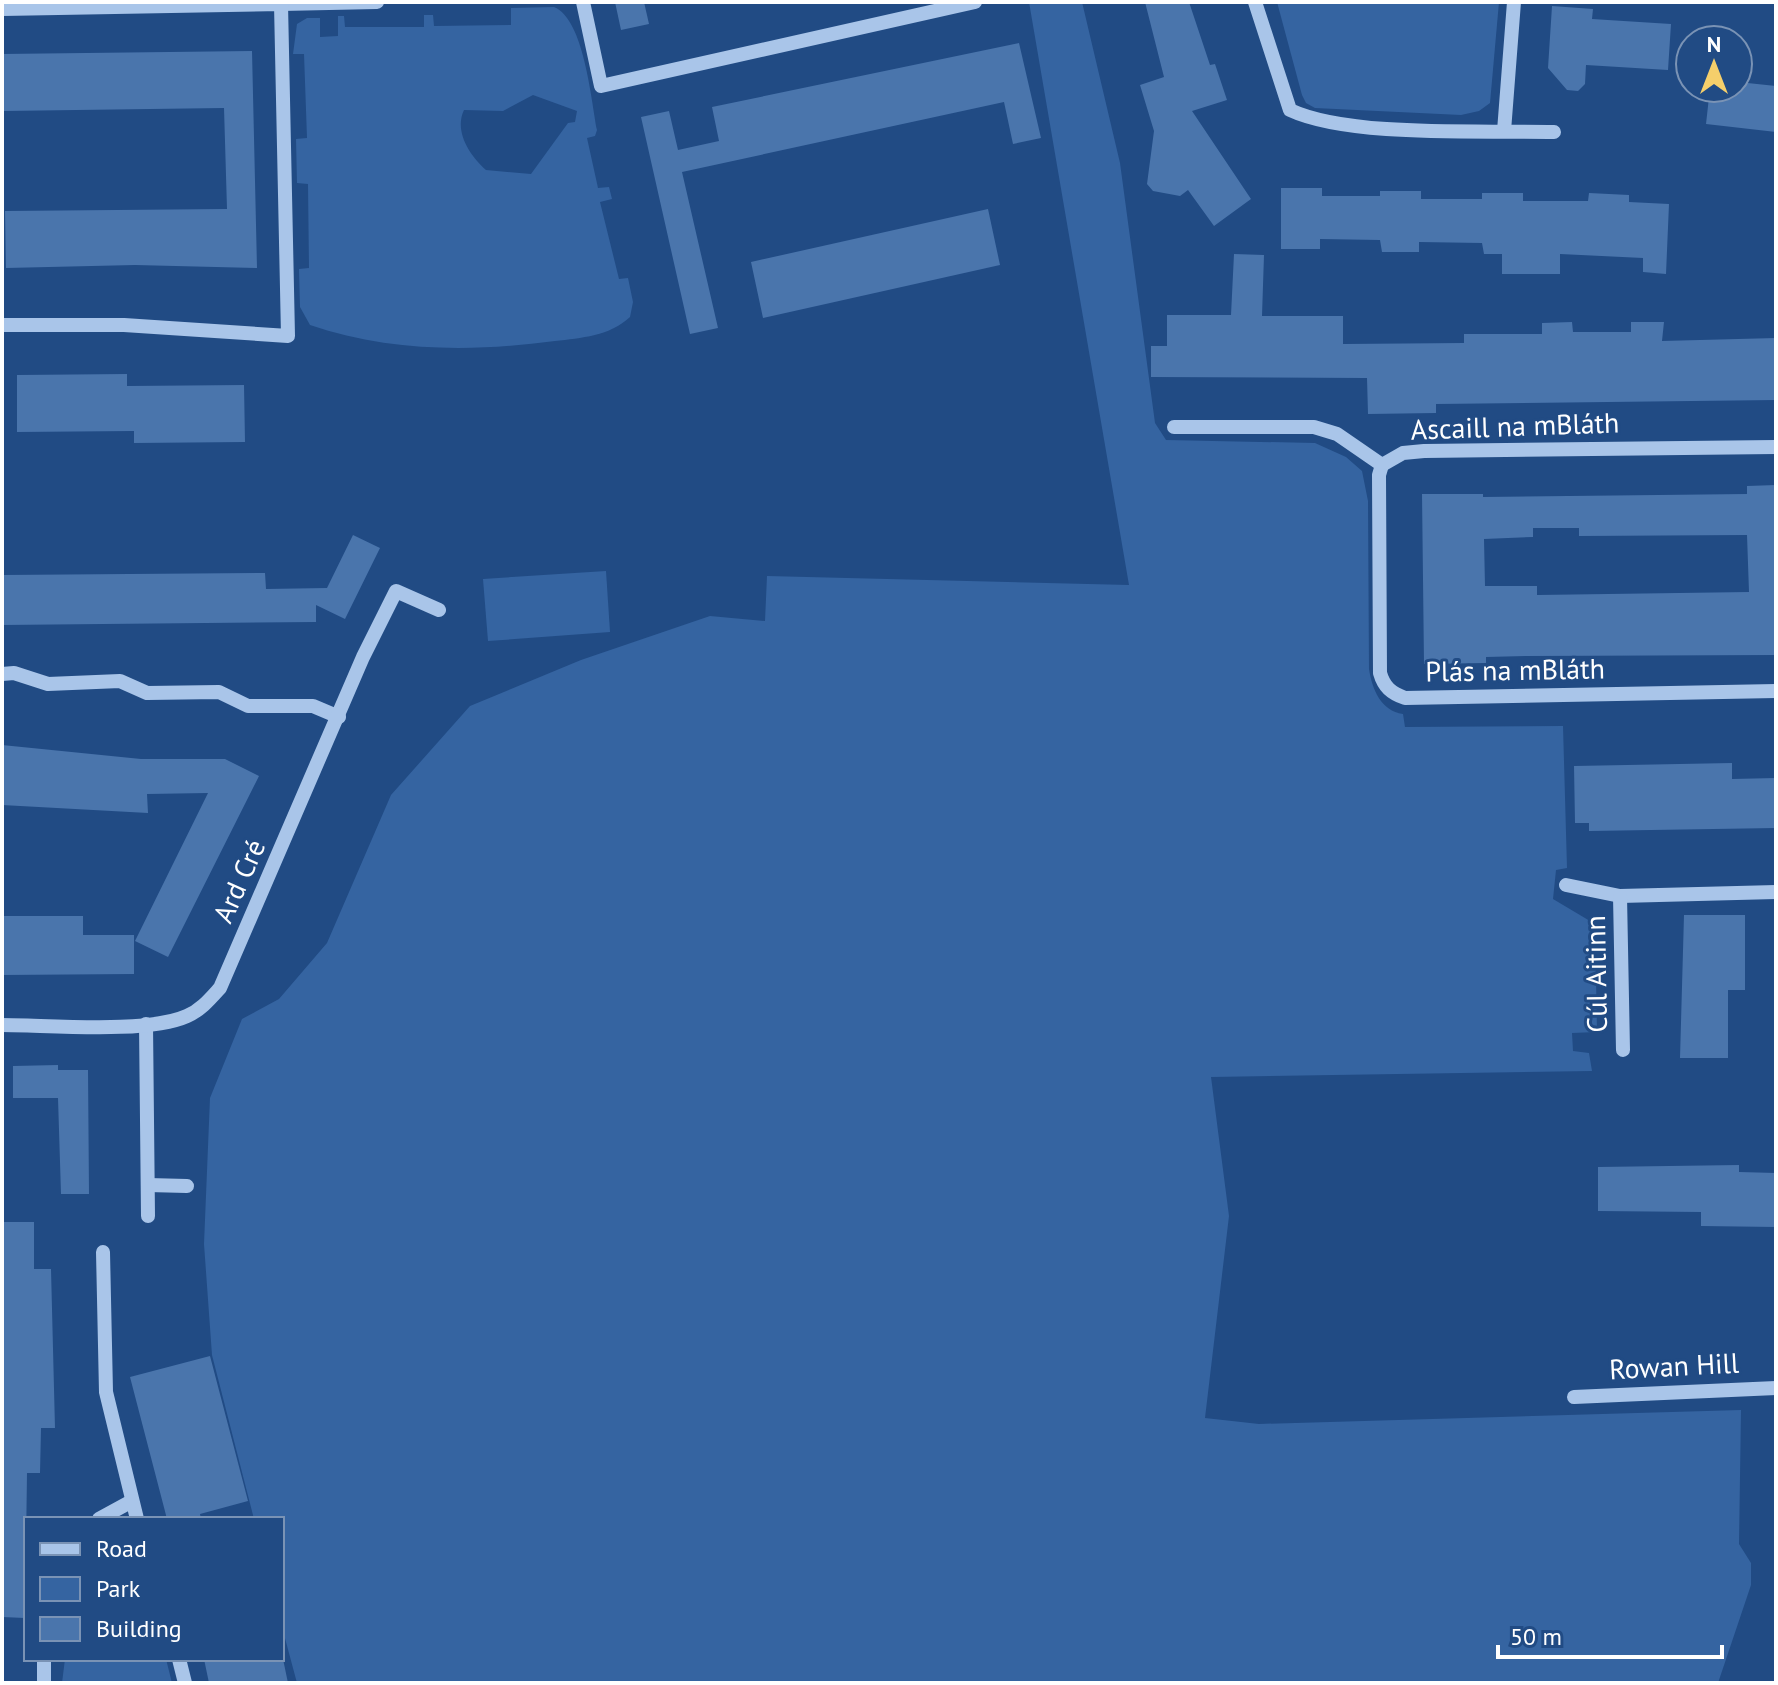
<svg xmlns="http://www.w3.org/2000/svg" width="1778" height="1685" viewBox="0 0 1778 1685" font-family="'PT Sans',sans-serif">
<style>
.green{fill:#3564a1;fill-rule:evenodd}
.building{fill:#4a75ac;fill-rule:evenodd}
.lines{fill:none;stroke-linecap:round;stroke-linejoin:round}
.minor{stroke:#a9c5e9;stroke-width:14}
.labels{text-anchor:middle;stroke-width:6;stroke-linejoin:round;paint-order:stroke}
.street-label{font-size:28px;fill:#fff;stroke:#214b84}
</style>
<rect width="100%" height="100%" fill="#214b84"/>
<g class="green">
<path d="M 1029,2 L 1082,2 L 1120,163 L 1155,423 L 1166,440 L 1315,443 L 1346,457 L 1362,471 L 1368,501 L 1369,669 C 1372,689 1381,711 1403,714 L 1405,727 L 1563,726 L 1567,868 L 1556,870 L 1553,899 L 1595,924 L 1597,1032 L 1572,1033 L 1573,1051 L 1589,1053 L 1592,1071 L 1211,1077 L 1229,1216 L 1205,1418 L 1259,1424 L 1741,1410 L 1739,1544 L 1751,1563 L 1751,1585 L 1718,1683 L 297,1683 L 282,1627 L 282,1519 L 254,1519 L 212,1355 L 204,1244 L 210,1098 L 242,1019 L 279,999 L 327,943 L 391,795 L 470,706 L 581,660 L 710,616 L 765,621 L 767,576 L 1129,585 Z"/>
<path d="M 1277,2 L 1499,2 L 1490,103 L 1479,111 L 1461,115 L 1315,108 L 1306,103 L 1302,95 Z"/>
<path d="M 554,7 C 584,19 591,99 597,130 L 595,136 L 587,138 L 598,188 L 609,187 L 612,199 L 600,202 L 619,279 L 628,278 L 633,302 L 630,317 C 610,336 581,338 555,341 C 473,352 389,352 310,325 L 300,307 L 299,269 L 309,268 L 308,184 L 297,183 L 296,139 L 307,138 L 304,54 L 293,54 L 297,24 L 307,18 L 320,18 L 320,37 L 338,36 L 338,16 L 344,16 L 345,27 L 424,27 L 424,15 L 433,15 L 434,26 L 511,25 L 511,8 ZM 533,95 L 577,111 L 575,122 L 568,123 L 531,174 L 486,170 C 469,155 454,131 464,110 L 503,111 Z"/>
<path d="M 606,571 L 610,632 L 488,641 L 483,579 Z"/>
<path d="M 65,1659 L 166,1659 L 172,1683 L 62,1683 Z"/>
</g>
<g class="building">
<path d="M 615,2 L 644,2 L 649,24 L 621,30 Z"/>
<path d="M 1145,2 L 1189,2 L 1210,65 L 1215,64 L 1227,100 L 1192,111 L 1251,199 L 1214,226 L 1188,190 L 1180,196 L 1153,191 L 1147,184 L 1154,131 L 1140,85 L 1164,77 Z"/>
<path d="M 1552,6 L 1593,9 L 1592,19 L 1671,24 L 1668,70 L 1586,65 L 1585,84 L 1578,91 L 1567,90 L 1548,68 Z"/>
<path d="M 1019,43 L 1041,138 L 1013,144 L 1004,102 L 682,172 L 718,328 L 690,334 L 641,117 L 669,111 L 678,150 L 719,141 L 712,107 Z"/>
<path d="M 252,51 L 257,268 L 135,265 L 6,268 L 5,211 L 227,209 L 224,108 L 3,111 L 2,54 Z"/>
<path d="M 1738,82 L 1776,86 L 1776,132 L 1706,124 L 1710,88 L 1738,88 Z"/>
<path d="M 1281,188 L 1322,188 L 1322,196 L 1380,196 L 1380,191 L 1421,191 L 1421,199 L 1482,199 L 1482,193 L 1523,193 L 1523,201 L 1588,201 L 1589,193 L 1629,195 L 1629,202 L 1669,204 L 1666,274 L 1643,272 L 1643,258 L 1560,254 L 1560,274 L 1502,274 L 1502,254 L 1484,254 L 1482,243 L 1419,242 L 1419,252 L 1382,252 L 1380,240 L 1320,239 L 1320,249 L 1281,249 Z"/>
<path d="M 988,209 L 1000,265 L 763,318 L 751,262 Z"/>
<path d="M 1234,254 L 1264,255 L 1262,316 L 1343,316 L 1343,344 L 1464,343 L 1464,334 L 1542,334 L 1542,323 L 1572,322 L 1573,332 L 1631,332 L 1631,322 L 1664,322 L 1662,341 L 1776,338 L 1776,400 L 1436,404 L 1436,413 L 1368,414 L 1367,378 L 1151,377 L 1151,346 L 1167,346 L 1167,315 L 1231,315 Z"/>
<path d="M 127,374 L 127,386 L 244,385 L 245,442 L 134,443 L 134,431 L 17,432 L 17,375 Z"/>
<path d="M 1776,485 L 1776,655 L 1529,656 L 1486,657 L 1486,663 L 1424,664 L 1422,494 L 1483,494 L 1483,497 L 1747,494 L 1747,486 ZM 1533,528 L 1579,528 L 1579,536 L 1747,535 L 1749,592 L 1537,595 L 1537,586 L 1485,586 L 1484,539 L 1533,537 Z"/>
<path d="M 353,535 L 380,548 L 345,619 L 316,605 L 316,622 L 2,625 L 2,575 L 265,573 L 266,589 L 327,588 Z"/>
<path d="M 2,745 L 141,759 L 225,759 L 259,776 L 168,957 L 135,941 L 208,793 L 147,794 L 148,813 L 2,805 Z"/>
<path d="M 1732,763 L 1732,779 L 1776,778 L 1776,828 L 1589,831 L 1589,823 L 1575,823 L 1574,766 Z"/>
<path d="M 1684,915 L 1745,915 L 1745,990 L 1728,990 L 1728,1058 L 1680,1058 Z"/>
<path d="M 2,916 L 83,916 L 83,935 L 134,935 L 134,974 L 2,975 Z"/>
<path d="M 58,1065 L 58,1070 L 88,1070 L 89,1194 L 61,1194 L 58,1098 L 13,1098 L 13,1066 Z"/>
<path d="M 1739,1165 L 1739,1172 L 1776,1173 L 1776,1227 L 1701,1226 L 1701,1212 L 1598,1211 L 1598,1167 Z"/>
<path d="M 2,1222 L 34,1222 L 34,1269 L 51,1269 L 55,1428 L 41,1428 L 40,1473 L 27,1473 L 25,1618 L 2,1617 Z"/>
<path d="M 210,1356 L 248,1501 L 200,1514 L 201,1519 L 167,1519 L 130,1377 Z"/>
<path d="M 204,1659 L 283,1659 L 288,1683 L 209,1683 Z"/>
</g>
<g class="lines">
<g class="minor">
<path d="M 583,2 L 601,86 L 975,2"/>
<path d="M 1255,2 L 1290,110 C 1350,138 1484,130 1554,132"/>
<path d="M 281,4 L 377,2"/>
<path d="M 2,9 L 281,4 L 288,336 L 124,325 L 2,325"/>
<path d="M 1504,131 L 1514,2"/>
<path d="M 1174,427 L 1314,427 L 1337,434 L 1382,465"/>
<path d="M 1382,465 L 1379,475 L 1380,673 C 1384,687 1391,693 1405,698 L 1776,691"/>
<path d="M 1382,465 L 1403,453 L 1424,451 L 1776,447"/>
<path d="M 2,674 L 14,673 L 48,684 L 120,681 L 147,693 L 219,692 L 248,706 L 313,706 L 339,717"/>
<path d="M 1566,885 L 1620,896 L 1776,892"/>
<path d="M 1620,896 L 1623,1050"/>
<path d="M 146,1024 L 148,1216"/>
<path d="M 2,1025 C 49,1025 147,1034 187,1016 C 201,1010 210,999 220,988 L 363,657 L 396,591 L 439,610"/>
<path d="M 148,1185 L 187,1186"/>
<path d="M 103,1252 L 106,1392 L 137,1519"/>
<path d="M 1574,1397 L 1776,1388"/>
<path d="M 99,1519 L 132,1501"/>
<path d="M 179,1659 L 185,1683"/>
<path d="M 44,1683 L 44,1659"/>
</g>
</g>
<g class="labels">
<g class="street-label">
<text transform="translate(1515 426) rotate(-2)" y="10">Ascaill na mBláth</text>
<text transform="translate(1515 670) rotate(-1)" y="10">Plás na mBláth</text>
<text transform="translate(239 881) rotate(-66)" y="10">Ard Cré</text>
<text transform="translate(1596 974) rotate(-91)" y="10">Cúl Aitinn</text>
<text transform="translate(1674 1366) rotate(-3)" y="10">Rowan Hill</text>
</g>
</g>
<rect width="1778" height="1685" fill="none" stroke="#ffffff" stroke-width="8"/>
<rect x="24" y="1517" width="260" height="144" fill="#214b84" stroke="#7a93b5" stroke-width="2"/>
<rect x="40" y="1543" width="40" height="12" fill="#a9c5e9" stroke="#7a93b5" stroke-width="2"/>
<text x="96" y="1557" font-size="24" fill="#ffffff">Road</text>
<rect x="40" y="1577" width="40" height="24" fill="#3564a1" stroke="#7a93b5" stroke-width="2"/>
<text x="96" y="1597" font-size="24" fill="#ffffff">Park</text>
<rect x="40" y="1617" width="40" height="24" fill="#4a75ac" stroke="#7a93b5" stroke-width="2"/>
<text x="96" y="1637" font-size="24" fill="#ffffff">Building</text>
<g transform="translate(1714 64)"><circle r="38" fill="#214b84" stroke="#7a93b5" stroke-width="2"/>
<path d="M0-6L14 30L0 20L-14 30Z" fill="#f5cf6b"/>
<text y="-12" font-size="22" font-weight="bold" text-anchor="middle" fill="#ffffff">N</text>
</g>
<path d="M1498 1645v12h224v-12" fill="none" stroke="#ffffff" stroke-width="4"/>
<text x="1510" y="1645" font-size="24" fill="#ffffff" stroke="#214b84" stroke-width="6" paint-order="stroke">50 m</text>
</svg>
